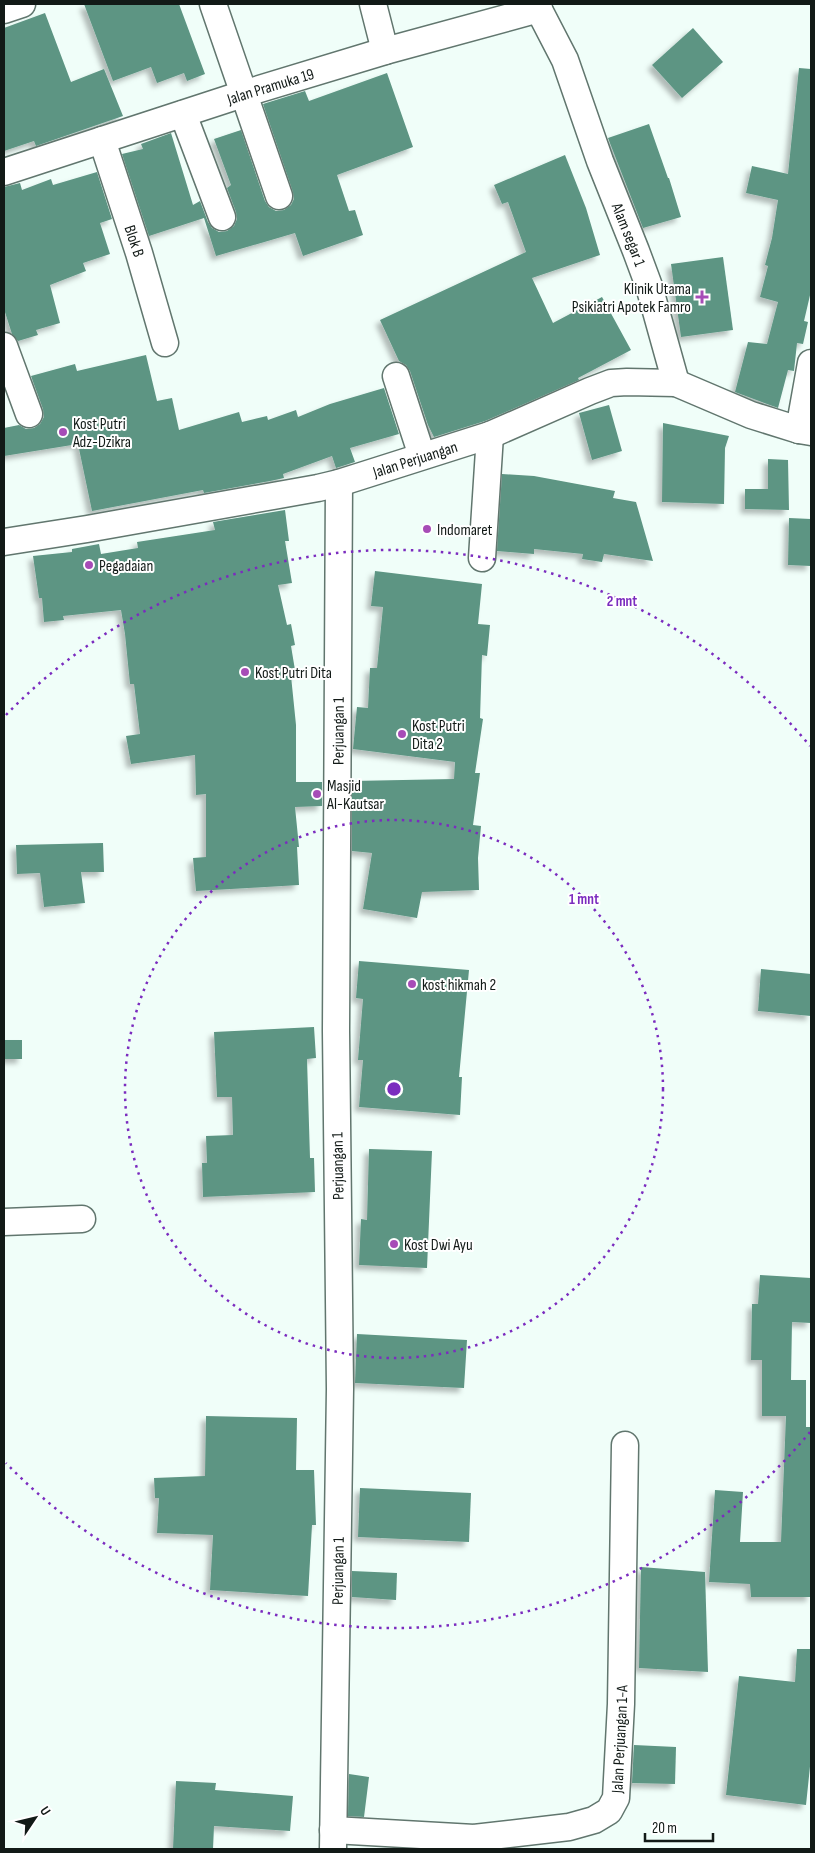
<svg xmlns="http://www.w3.org/2000/svg" width="815" height="1853" viewBox="0 0 815 1853" font-family="'Sofia Sans Condensed',sans-serif">
<style>
.building{fill:#5d9583;filter:url(#shadow)}
.lines{fill:none;stroke-linecap:round;stroke-linejoin:round}
.minor-casing{stroke:#61766e;stroke-width:29}
.minor{stroke:#fff;stroke-width:26}
.ring{fill:none;stroke:#7b2cbf;stroke-width:2.5;stroke-dasharray:2.5 5}
.poi-dot{fill:#a74cb7;stroke:#fff;stroke-width:2}
.labels{text-anchor:middle;stroke-width:4;stroke-linejoin:round;paint-order:stroke}
.street-label{font-size:16px;fill:#121a17;stroke:#fff}
.poi-label{font-size:16px;fill:#121a17;stroke:#fff;text-anchor:start}
.centre{fill:#7b2cbf;stroke:#fff;stroke-width:2.5}
.ring-label{font-size:15px;text-anchor:middle;font-weight:bold;fill:#7b2cbf;stroke:#fff;stroke-width:4;stroke-linejoin:round;paint-order:stroke}
</style>
<defs>
<filter id="shadow"><feDropShadow dx="-4.5" dy="4.5" stdDeviation="2.5" flood-color="#0004"/></filter>
</defs>
<rect width="100%" height="100%" fill="#f0fef9"/>
<g class="building">
<path d="M 84,4 L 179,4 L 205,74 L 187,81 L 184,73 L 157,83 L 151,67 L 113,81 Z"/>
<path d="M 45,13 L 71,82 L 104,69 L 123,116 L 36,146 L 34,141 L 4,151 L 4,28 Z"/>
<path d="M 693,28 L 723,62 L 682,98 L 652,65 Z"/>
<path d="M 799,68 L 811,69 L 811,291 L 804,321 L 808,322 L 803,344 L 797,343 L 794,371 L 788,370 L 778,408 L 735,392 L 748,342 L 767,344 L 778,302 L 760,297 L 768,266 L 765,265 L 772,238 L 778,200 L 746,193 L 752,166 L 788,174 Z"/>
<path d="M 387,73 L 413,147 L 337,175 L 349,211 L 355,210 L 363,235 L 303,256 L 295,233 L 216,256 L 204,218 L 149,236 L 122,154 L 143,149 L 141,144 L 171,133 L 193,205 L 200,201 L 208,222 L 212,228 L 219,232 L 227,231 L 234,226 L 237,219 L 236,212 L 227,188 L 231,185 L 214,139 L 241,130 L 265,201 L 269,207 L 276,211 L 284,210 L 291,205 L 294,199 L 293,192 L 263,104 L 305,91 L 309,101 Z"/>
<path d="M 649,124 L 668,178 L 669,178 L 681,217 L 643,228 L 608,138 Z"/>
<path d="M 565,155 L 586,208 L 600,255 L 532,278 L 553,323 L 602,297 L 631,350 L 578,378 L 579,380 L 485,421 L 434,437 L 428,425 L 410,371 L 406,365 L 399,361 L 380,320 L 526,252 L 508,202 L 502,204 L 494,185 Z"/>
<path d="M 97,172 L 112,219 L 100,223 L 110,254 L 83,263 L 86,271 L 50,285 L 60,323 L 36,330 L 38,335 L 18,341 L 12,334 L 4,309 L 4,187 L 20,183 L 22,190 L 51,179 L 53,185 Z"/>
<path d="M 723,257 L 733,330 L 681,337 L 671,264 Z"/>
<path d="M 146,355 L 157,401 L 172,398 L 179,430 L 239,412 L 242,422 L 267,416 L 268,420 L 296,410 L 298,417 L 330,404 L 384,388 L 399,434 L 350,448 L 355,462 L 336,468 L 332,456 L 283,474 L 284,478 L 270,481 L 204,493 L 203,490 L 92,511 L 78,444 L 4,456 L 4,428 L 19,425 L 26,429 L 34,428 L 40,424 L 44,417 L 43,409 L 31,376 L 75,364 L 77,371 Z"/>
<path d="M 609,405 L 622,451 L 592,460 L 579,413 Z"/>
<path d="M 663,423 L 729,436 L 725,448 L 724,504 L 662,502 Z"/>
<path d="M 768,459 L 788,460 L 789,510 L 745,509 L 745,489 L 768,489 Z"/>
<path d="M 502,474 L 534,476 L 615,491 L 613,498 L 636,502 L 653,561 L 604,554 L 602,562 L 582,559 L 583,554 L 534,549 L 534,554 L 497,551 Z"/>
<path d="M 285,510 L 289,541 L 285,541 L 292,583 L 278,585 L 287,625 L 291,624 L 295,645 L 291,646 L 296,676 L 291,676 L 296,725 L 296,782 L 322,782 L 322,806 L 295,807 L 299,847 L 297,847 L 299,885 L 196,891 L 193,858 L 206,857 L 206,794 L 196,795 L 195,755 L 131,764 L 126,736 L 140,734 L 134,684 L 130,684 L 125,634 L 121,610 L 63,616 L 64,620 L 44,622 L 42,598 L 39,598 L 33,556 L 72,552 L 72,549 L 99,544 L 101,554 L 138,548 L 137,542 L 215,530 L 213,522 Z"/>
<path d="M 789,518 L 811,519 L 811,566 L 788,565 Z"/>
<path d="M 375,571 L 482,584 L 478,624 L 490,625 L 487,656 L 482,655 L 480,718 L 483,719 L 475,773 L 480,773 L 473,825 L 481,826 L 478,858 L 479,890 L 422,892 L 417,918 L 363,909 L 372,853 L 352,851 L 352,781 L 454,779 L 455,762 L 353,749 L 357,707 L 368,708 L 370,668 L 377,668 L 383,607 L 371,606 Z"/>
<path d="M 103,843 L 104,872 L 81,872 L 85,903 L 44,907 L 40,873 L 17,874 L 16,845 Z"/>
<path d="M 359,961 L 469,970 L 459,1077 L 462,1077 L 460,1115 L 359,1107 L 363,1060 L 358,1060 L 363,999 L 356,998 Z"/>
<path d="M 761,969 L 811,974 L 811,1016 L 758,1011 Z"/>
<path d="M 314,1027 L 316,1058 L 307,1059 L 310,1158 L 314,1158 L 315,1192 L 203,1197 L 202,1163 L 207,1163 L 206,1136 L 233,1135 L 232,1097 L 217,1097 L 214,1032 Z"/>
<rect x="4" y="1040" width="18" height="19"/>
<path d="M 369,1149 L 432,1151 L 427,1268 L 359,1265 L 361,1219 L 367,1220 Z"/>
<path d="M 760,1275 L 811,1278 L 811,1323 L 792,1322 L 791,1380 L 806,1380 L 806,1427 L 811,1427 L 811,1597 L 751,1597 L 750,1584 L 709,1582 L 715,1490 L 743,1492 L 740,1542 L 781,1542 L 786,1416 L 762,1416 L 762,1360 L 751,1360 L 752,1304 L 758,1304 Z"/>
<path d="M 357,1334 L 467,1340 L 464,1388 L 355,1383 Z"/>
<path d="M 206,1416 L 297,1418 L 296,1470 L 314,1470 L 316,1525 L 312,1525 L 308,1596 L 210,1590 L 213,1535 L 157,1533 L 159,1498 L 155,1498 L 154,1478 L 205,1476 Z"/>
<path d="M 360,1488 L 471,1493 L 469,1542 L 358,1537 Z"/>
<path d="M 641,1567 L 705,1572 L 708,1672 L 639,1668 Z"/>
<path d="M 352,1571 L 397,1573 L 396,1600 L 352,1597 Z"/>
<path d="M 797,1649 L 811,1649 L 811,1757 L 806,1805 L 726,1795 L 739,1676 L 795,1682 Z"/>
<path d="M 634,1745 L 676,1747 L 675,1784 L 632,1783 Z"/>
<path d="M 349,1774 L 369,1777 L 364,1817 L 348,1816 Z"/>
<path d="M 176,1781 L 216,1783 L 215,1790 L 293,1796 L 290,1831 L 214,1826 L 213,1849 L 173,1849 Z"/>
</g>
<g class="lines">
<defs>
<g id="minor">
<path d="M 213,4 L 279,196"/>
<path d="M 373,4 L 385,51"/>
<path id="s1" d="M 536,4 L 565,60 L 600,161 L 636,251 L 649,286 L 676,383"/>
<path d="M 4,10 L 22,4"/>
<path d="M 183,114 L 222,217"/>
<path id="s2" d="M 102,140 L 139,253 L 165,343"/>
<path id="s3" d="M 4,172 L 243,94 L 385,51 L 539,9"/>
<path d="M 4,346 L 29,414"/>
<path d="M 396,376 L 422,456"/>
<path d="M 799,430 L 811,363"/>
<path id="s4" d="M 4,542 L 87,529 L 318,488 L 339,483 L 490,435 L 590,391 L 611,383 L 627,382 L 676,383 L 751,415 L 799,430 L 811,432"/>
<path d="M 482,558 L 490,435"/>
<path d="M 4,1222 L 82,1219"/>
<path id="s5" d="M 333,1830 L 474,1838 L 569,1827 L 594,1820 L 609,1811 L 616,1798 L 621,1704 L 625,1445"/>
<path id="s6" d="M 333,1849 L 340,1389 L 336,1031 L 339,483"/>
</g>
</defs>
<use href="#minor" class="minor-casing"/>
<use href="#minor" class="minor"/>
</g>
<g class="ring">
<circle cx="394" cy="1089" r="269"/>
<path d="M810 1432A539 539 0 0 1 6 1463M6 715A539 539 0 0 1 810 746"/>
</g>
<g class="poi-dot">
<path d="M699.5 289.5h5v5h5v5h-5v5h-5v-5h-5v-5h5z"/>
<circle cx="63" cy="432" r="5"/>
<circle cx="427" cy="529" r="5"/>
<circle cx="89" cy="565" r="5"/>
<circle cx="245" cy="672" r="5"/>
<circle cx="402" cy="734" r="5"/>
<circle cx="317" cy="794" r="5"/>
<circle cx="412" cy="984" r="5"/>
<circle cx="394" cy="1244" r="5"/>
</g>
<g class="labels">
<g class="street-label">
<text dy="6" stroke="none"><textPath href="#s3" startOffset="280">Jalan Pramuka 19</textPath></text>
<text dy="6" stroke="none"><textPath href="#s1" startOffset="249">Alam segar 1</textPath></text>
<text dy="6" stroke="none"><textPath href="#s2" startOffset="106">Blok B</textPath></text>
<text dy="6" stroke="none"><textPath href="#s4" startOffset="420">Jalan Perjuangan</textPath></text>
<text dy="6" stroke="none"><textPath href="#s6" startOffset="1118">Perjuangan 1</textPath></text>
<text transform="translate(337 1166) rotate(-91)" y="6">Perjuangan 1</text>
<text dy="6" stroke="none"><textPath href="#s6" startOffset="278">Perjuangan 1</textPath></text>
<text dy="6" stroke="none"><textPath href="#s5" startOffset="354">Jalan Perjuangan 1-A</textPath></text>
</g>
<g class="poi-label">
<text x="691" y="294" text-anchor="end">Klinik Utama<tspan x="691" dy="18">Psikiatri Apotek Famro</tspan></text>
<text x="73" y="429">Kost Putri<tspan x="73" dy="18">Adz-Dzikra</tspan></text>
<text x="437" y="535">Indomaret</text>
<text x="99" y="571">Pegadaian</text>
<text x="255" y="678">Kost Putri Dita</text>
<text x="412" y="731">Kost Putri<tspan x="412" dy="18">Dita 2</tspan></text>
<text x="327" y="791">Masjid<tspan x="327" dy="18">Al-Kautsar</tspan></text>
<text x="422" y="990">kost hikmah 2</text>
<text x="404" y="1250">Kost Dwi Ayu</text>
</g>
</g>
<circle cx="394" cy="1089" r="8" class="centre"/>
<g class="ring-label">
<text x="622" y="606">2 mnt</text>
<text x="584" y="904">1 mnt</text>
</g>
<rect width="815" height="1853" fill="none" stroke="#121a17" stroke-width="10"/>
<g transform="translate(35 1818) rotate(55)" stroke="#ffffff" stroke-width="4" paint-order="stroke">
<path d="M0-4L9 19L0 12L-9 19Z" fill="#121a17"/>
<text y="-8" font-size="14" font-weight="bold" text-anchor="middle" fill="#121a17">U</text>
</g>
<path d="M645 1833v8h68v-8" fill="none" stroke="#121a17" stroke-width="2.5"/>
<text x="652" y="1833" font-size="15" fill="#121a17" stroke="#ffffff" stroke-width="4" paint-order="stroke">20 m</text>
</svg>
